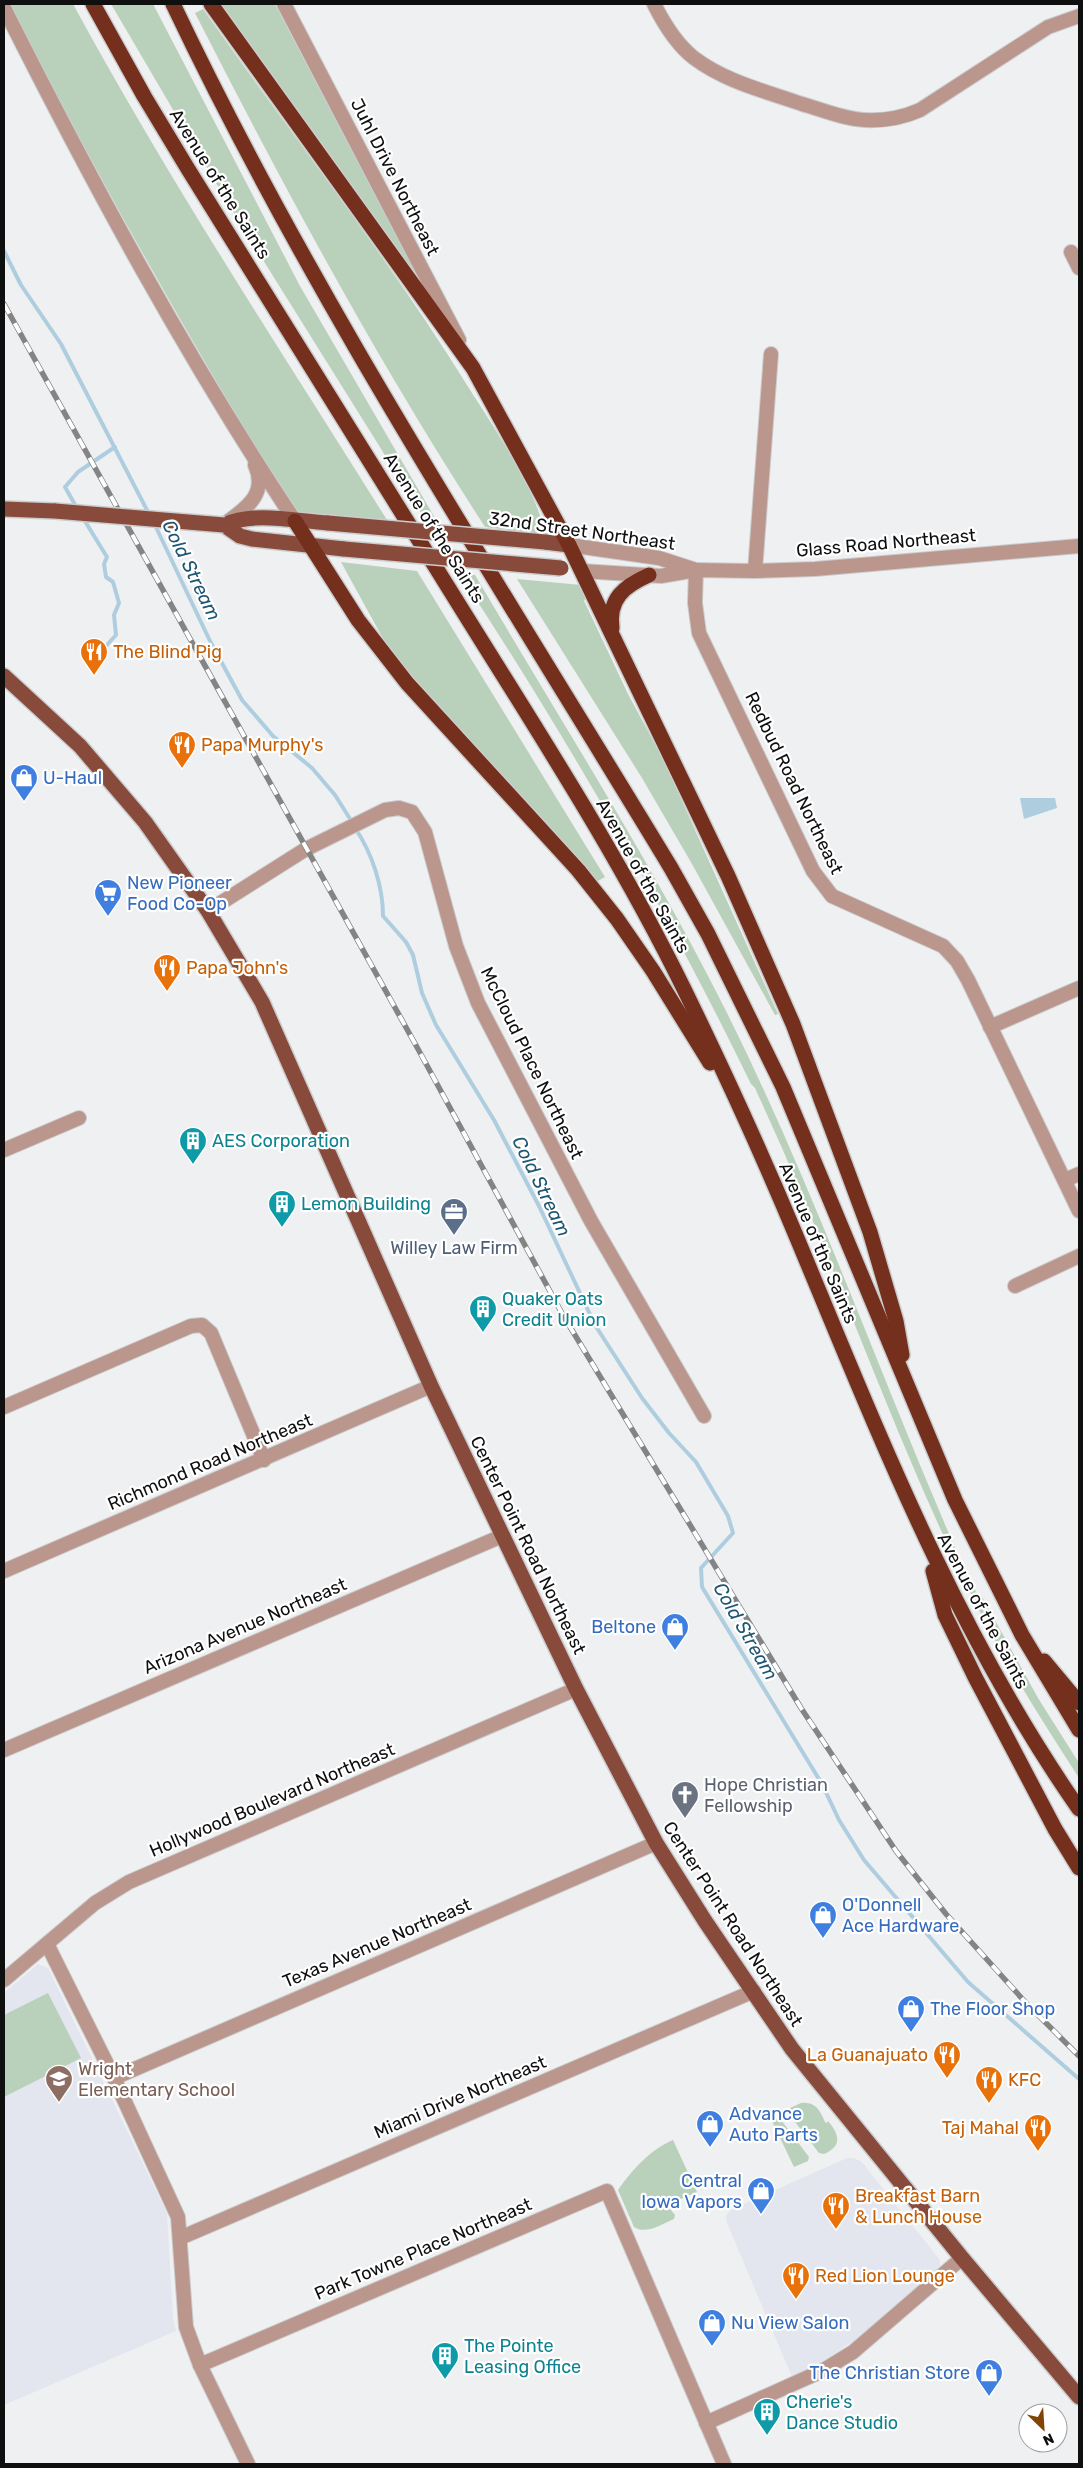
<svg xmlns="http://www.w3.org/2000/svg" width="1083" height="2468" viewBox="0 0 1083 2468" font-family="Rubik,sans-serif">
<style>
.built{fill:#e3e6ef}
.green{fill:#b9d0bb}
.water{fill:#aecedf}
.lines{fill:none;stroke-linecap:round;stroke-linejoin:round}
.stream{stroke:#aecedf;stroke-width:4}
.minor-casing{stroke:#cbccce;stroke-width:16}
.major-casing{stroke:#cbccce;stroke-width:18}
.highway-casing{stroke:#cbccce;stroke-width:18}
.minor{stroke:#ba968c;stroke-width:14}
.major{stroke:#884b3b;stroke-width:15}
.highway{stroke:#742f1d;stroke-width:15}
.rail-casing{stroke:#848485;stroke-width:5.5}
.rail{stroke:#fff;stroke-width:4;stroke-dasharray:11;stroke-linecap:butt}
.major-bridge-casing{stroke:#cbccce;stroke-width:18;stroke-linecap:butt}
.major-bridge{stroke:#884b3b;stroke-width:15}
.labels{text-anchor:middle;stroke-width:4.5;stroke-linejoin:round;paint-order:stroke}
.street-label{font-size:18px;fill:#0f0f0f;stroke:#fff}
.food-label{font-size:18px;fill:#c56008;stroke:#fff;text-anchor:start}
.shop-label{font-size:18px;fill:#366cbe;stroke:#fff;text-anchor:start}
.culture-label{font-size:18px;fill:#0d838f;stroke:#fff;text-anchor:start}
.service-label{font-size:18px;fill:#4e5e75;stroke:#fff}
.worship-label{font-size:18px;fill:#5b616d;stroke:#fff;text-anchor:start}
.education-label{font-size:18px;fill:#785e54;stroke:#fff;text-anchor:start}
.water-label{font-size:19px;font-style:italic;fill:#1e5771;stroke:#fff}
</style>
<rect width="100%" height="100%" fill="#eff0f2"/>
<g class="built">
<path d="M 38,1964 L 48,1968 L 167,2213 L 173,2317 L 176,2331 L 4,2405 L 4,1993 Z"/>
<path d="M 847,2158 L 853,2158 L 861,2161 L 940,2260 L 940,2265 L 938,2270 L 852,2342 L 814,2367 L 792,2377 L 727,2223 L 726,2216 L 730,2210 Z"/>
</g>
<g class="green">
<path d="M 10,4 L 73,4 C 169,181 280,349 387,520 L 294,512 C 194,346 97,178 10,4 Z"/>
<path d="M 111,4 L 153,4 L 300,286 L 439,525 L 428,524 L 233,212 Z"/>
<path d="M 219,4 L 275,4 L 365,176 L 421,274 L 417,277 Z"/>
<path d="M 203,9 C 293,137 390,260 472,393 C 495,429 535,489 544,529 L 541,534 L 485,527 C 378,362 284,188 195,13 Z"/>
<path d="M 341,562 L 417,571 L 605,877 L 598,881 L 417,686 L 386,644 Z"/>
<path d="M 459,573 L 475,575 C 560,720 651,861 726,1011 C 819,1197 886,1394 971,1584 L 977,1593 L 981,1595 L 1038,1698 L 1079,1763 L 1079,1778 C 1043,1722 1007,1666 977,1606 C 903,1458 848,1300 782,1148 L 755,1088 L 751,1084 C 665,907 567,738 459,573 Z"/>
<path d="M 517,579 L 581,585 L 587,595 L 584,601 L 586,605 L 628,694 L 663,759 L 778,1014 L 775,1015 L 692,864 L 642,778 Z"/>
<path d="M 48,1993 L 81,2058 L 4,2097 L 4,2015 Z"/>
<path d="M 801,2103 C 815,2101 820,2110 825,2122 L 827,2123 L 828,2121 C 839,2134 843,2146 824,2154 L 819,2153 L 789,2114 L 790,2108 Z"/>
<path d="M 777,2119 L 781,2120 L 809,2157 L 808,2161 L 794,2167 L 772,2121 Z"/>
<path d="M 673,2140 L 697,2192 L 667,2205 L 675,2215 L 674,2219 C 662,2224 646,2235 634,2227 L 618,2190 C 632,2170 651,2149 673,2140 Z"/>
</g>
<path class="water" d="M 1020,798 L 1055,798 L 1057,808 L 1024,819 Z"/>
<g class="lines">
<g class="stream">
<path d="M 4,251 L 21,285 L 61,344 L 149,514"/>
<path d="M 78,510 L 65,487 L 78,472 L 115,447"/>
<path d="M 83,518 L 107,557 L 104,564 L 106,577 L 113,582 L 119,603 L 114,615 L 116,635 L 106,646 L 90,654"/>
<path d="M 154,523 L 210,641 L 242,700 L 273,736 L 312,768 L 335,795 L 352,822"/>
<path d="M 355,828 C 372,853 383,886 383,916 L 406,942 L 413,955 L 422,993 L 436,1025 L 494,1120 L 539,1206 L 595,1325 L 642,1398 L 669,1433 L 696,1462 L 728,1516 L 733,1533 L 701,1568 L 702,1587 L 822,1784 L 839,1820 L 864,1860 L 968,1982 L 1079,2079"/>
</g>
<defs>
<g id="minor">
<path d="M 284,4 L 459,340"/>
<path d="M 654,4 C 664,24 676,44 694,58 C 726,82 765,91 802,104 C 823,110 844,119 865,120 C 885,121 902,118 920,110 L 1048,27 L 1079,16"/>
<path d="M 4,8 C 92,183 186,357 295,521"/>
<path d="M 1071,252 L 1079,268"/>
<path d="M 226,523 C 246,508 268,494 255,465"/>
<path d="M 569,545 L 659,558 L 696,570"/>
<path d="M 696,570 L 695,603 L 699,633 L 813,871 L 832,896 L 943,946 L 957,961 L 968,980 L 1079,1211"/>
<path d="M 582,571 L 661,576 L 696,570 L 755,571 L 815,569 L 1079,546"/>
<path d="M 755,571 L 771,354"/>
<path d="M 208,911 L 306,849 L 385,810 L 399,808 L 412,812 L 425,832 L 456,946 L 478,1003 L 591,1221 L 704,1416"/>
<path d="M 990,1027 L 1079,988"/>
<path d="M 4,1150 L 79,1118"/>
<path d="M 1065,1180 L 1079,1174"/>
<path d="M 1015,1286 L 1079,1256"/>
<path d="M 4,1407 L 191,1326 L 202,1325 L 211,1333 L 264,1460"/>
<path d="M 4,1571 L 431,1386"/>
<path d="M 4,1750 L 502,1536"/>
<path d="M 47,1944 L 114,2078 L 178,2217 L 186,2327 L 200,2365 L 248,2464"/>
<path d="M 4,1980 L 95,1903 L 129,1882 L 576,1689"/>
<path d="M 114,2078 L 656,1843"/>
<path d="M 180,2238 L 754,1991"/>
<path d="M 200,2365 L 607,2191 L 724,2464"/>
<path d="M 706,2423 L 822,2371 L 853,2352 L 962,2258"/>
</g>
<g id="major">
<path d="M 4,509 L 55,511"/>
<path d="M 328,523 C 295,521 254,511 224,525 L 240,536 L 252,539 L 344,549"/>
<path d="M 545,542 L 569,545"/>
<path d="M 4,676 L 80,746 L 145,822 L 208,911 L 262,1002 L 431,1386 L 576,1689 L 656,1843 L 705,1921 L 792,2049 L 962,2258 L 1079,2397"/>
</g>
<g id="highway">
<path d="M 93,4 L 144,96 L 188,169 C 281,318 373,467 466,616 C 542,738 621,860 684,989 C 724,1071 762,1154 797,1238 C 879,1435 956,1633 1079,1809"/>
<path d="M 173,4 C 315,303 500,585 671,868 L 708,934 L 783,1087 L 955,1500 L 1022,1635 L 1079,1730"/>
<path d="M 211,4 L 473,368 L 569,545 L 728,876 L 793,1024 L 870,1232 L 896,1321 L 902,1355"/>
<path d="M 295,521 L 358,620 L 407,683 L 578,870 L 617,919 L 653,971 L 710,1063"/>
<path d="M 612,628 C 608,599 624,586 649,575"/>
<path d="M 933,1571 L 945,1615 L 975,1677 L 1055,1829 L 1079,1868"/>
<path d="M 1044,1661 L 1079,1703"/>
</g>
</defs>
<use href="#minor" class="minor-casing"/>
<use href="#major" class="major-casing"/>
<use href="#highway" class="highway-casing"/>
<use href="#minor" class="minor"/>
<use href="#major" class="major"/>
<use href="#highway" class="highway"/>
<defs>
<path id="rail" d="M 4,304 L 418,1049 L 564,1317 L 801,1708 L 896,1851 L 946,1914 L 1027,2004 L 1079,2056"/>
</defs>
<use href="#rail" class="rail-casing"/>
<use href="#rail" class="rail"/>
<defs>
<g id="major-bridge">
<path d="M 55,511 L 224,525"/>
<path d="M 328,523 L 545,542"/>
<path d="M 344,549 L 561,568"/>
</g>
</defs>
<use href="#major-bridge" class="major-bridge-casing"/>
<use href="#major-bridge" class="major-bridge"/>
</g>
<defs>
<symbol id="restaurant-pin" viewBox="-11 -11 22 30"><path d="M0 17L-7.5 6A9.5 9.5 0 1 1 7.5 6Z" fill="#e8710a" stroke="#fff"/><path d="M-5-6h1v4h1v-4h1v4h1v-4h1v5L-1.5 .5V6h-2V.5L-5-1ZM5-6V6H3V1.5H1.5Q1.5-4 5-6Z" fill="#fff"/></symbol>
<symbol id="shop-pin" viewBox="-11 -11 22 30"><path d="M0 17L-7.5 6A9.5 9.5 0 1 1 7.5 6Z" fill="#3f7fe0" stroke="#fff"/><path d="M-5-2.5h2.3a2.7 3.5 0 0 1 5.4 0H5L5.5 6h-11ZM-1.5-2.5h3a1.5 2.3 0 0 0-3 0Z" fill="#fff"/></symbol>
<symbol id="supermarket-pin" viewBox="-11 -11 22 30"><path d="M0 17L-7.5 6A9.5 9.5 0 1 1 7.5 6Z" fill="#3f7fe0" stroke="#fff"/><path d="M-6-5.5h2.5l.6 2H6L4.5 2H-2.5L-4.4-4H-6ZM-1.5 3.2a1.3 1.3 0 1 0 .1 0ZM3 3.2a1.3 1.3 0 1 0 .1 0Z" fill="#fff"/></symbol>
<symbol id="building-pin" viewBox="-11 -11 22 30"><path d="M0 17L-7.5 6A9.5 9.5 0 1 1 7.5 6Z" fill="#0f9aa8" stroke="#fff"/><path d="M-4-6H4V6H1V3H-1V6H-4ZM-2.5-4.3h1.7v1.8h-1.7ZM.8-4.3h1.7v1.8H.8ZM-2.5-1h1.7V.8h-1.7ZM.8-1h1.7V.8H.8Z" fill="#fff"/></symbol>
<symbol id="office-pin" viewBox="-11 -11 22 30"><path d="M0 17L-7.5 6A9.5 9.5 0 1 1 7.5 6Z" fill="#5c6f8a" stroke="#fff"/><path d="M-6-3h4V-5.5h4V-3h4V5H-6ZM-1-4.5V-3h2v-1.5ZM-6 0V1H6V0Z" fill="#fff"/></symbol>
<symbol id="church-pin" viewBox="-11 -11 22 30"><path d="M0 17L-7.5 6A9.5 9.5 0 1 1 7.5 6Z" fill="#6b7280" stroke="#fff"/><path d="M-1.2-6h2.4v3.5h3.3v2.4h-3.3V6h-2.4V-.1h-3.3v-2.4h3.3Z" fill="#fff"/></symbol>
<symbol id="school-pin" viewBox="-11 -11 22 30"><path d="M0 17L-7.5 6A9.5 9.5 0 1 1 7.5 6Z" fill="#8d6e63" stroke="#fff"/><path d="M0-5L7-2L0 1L-7-2ZM-4 1L0 2.5L4 1V4Q0 6-4 4Z" fill="#fff"/></symbol>
</defs>
<g fill-rule="evenodd">
<use href="#restaurant-pin" x="78" y="636" width="32" height="43"/>
<use href="#restaurant-pin" x="166" y="729" width="32" height="43"/>
<use href="#shop-pin" x="8" y="762" width="32" height="43"/>
<use href="#supermarket-pin" x="92" y="877" width="32" height="43"/>
<use href="#restaurant-pin" x="151" y="952" width="32" height="43"/>
<use href="#building-pin" x="177" y="1125" width="32" height="43"/>
<use href="#building-pin" x="266" y="1188" width="32" height="43"/>
<use href="#office-pin" x="438" y="1196" width="32" height="43"/>
<use href="#building-pin" x="467" y="1293" width="32" height="43"/>
<use href="#shop-pin" x="659" y="1611" width="32" height="43"/>
<use href="#church-pin" x="669" y="1779" width="32" height="43"/>
<use href="#shop-pin" x="807" y="1899" width="32" height="43"/>
<use href="#shop-pin" x="895" y="1993" width="32" height="43"/>
<use href="#restaurant-pin" x="931" y="2039" width="32" height="43"/>
<use href="#school-pin" x="43" y="2063" width="32" height="43"/>
<use href="#restaurant-pin" x="973" y="2064" width="32" height="43"/>
<use href="#shop-pin" x="694" y="2108" width="32" height="43"/>
<use href="#restaurant-pin" x="1022" y="2112" width="32" height="43"/>
<use href="#shop-pin" x="745" y="2175" width="32" height="43"/>
<use href="#restaurant-pin" x="820" y="2190" width="32" height="43"/>
<use href="#restaurant-pin" x="780" y="2260" width="32" height="43"/>
<use href="#shop-pin" x="696" y="2307" width="32" height="43"/>
<use href="#building-pin" x="429" y="2340" width="32" height="43"/>
<use href="#shop-pin" x="973" y="2357" width="32" height="43"/>
<use href="#building-pin" x="751" y="2396" width="32" height="43"/>
</g>
<g class="labels">
<g class="street-label">
<text transform="translate(395 177) rotate(63)" y="6">Juhl Drive Northeast</text>
<text transform="translate(220 184) rotate(58)" y="6">Avenue of the Saints</text>
<text transform="translate(434 528) rotate(58)" y="6">Avenue of the Saints</text>
<text transform="translate(582 531) rotate(8)" y="6">32nd Street Northeast</text>
<text transform="translate(886 543) rotate(-5)" y="6">Glass Road Northeast</text>
<text transform="translate(794 783) rotate(64)" y="6">Redbud Road Northeast</text>
<text transform="translate(643 876) rotate(61)" y="6">Avenue of the Saints</text>
<text transform="translate(532 1063) rotate(64)" y="6">McCloud Place Northeast</text>
<text transform="translate(818 1243) rotate(67)" y="6">Avenue of the Saints</text>
<text transform="translate(210 1462) rotate(-23)" y="6">Richmond Road Northeast</text>
<text transform="translate(528 1545) rotate(64)" y="6">Center Point Road Northeast</text>
<text transform="translate(983 1611) rotate(62)" y="6">Avenue of the Saints</text>
<text transform="translate(245 1626) rotate(-23)" y="6">Arizona Avenue Northeast</text>
<text transform="translate(272 1800) rotate(-23)" y="6">Hollywood Boulevard Northeast</text>
<text transform="translate(733 1924) rotate(57)" y="6">Center Point Road Northeast</text>
<text transform="translate(377 1943) rotate(-23)" y="6">Texas Avenue Northeast</text>
<text transform="translate(460 2097) rotate(-23)" y="6">Miami Drive Northeast</text>
<text transform="translate(423 2249) rotate(-23)" y="6">Park Towne Place Northeast</text>
</g>
<g class="food-label">
<text x="113" y="658">The Blind Pig</text>
<text x="201" y="751">Papa Murphy's</text>
<text x="186" y="974">Papa John's</text>
<text x="928" y="2061" text-anchor="end">La Guanajuato</text>
<text x="1008" y="2086">KFC</text>
<text x="1019" y="2134" text-anchor="end">Taj Mahal</text>
<text x="855" y="2202">Breakfast Barn<tspan x="855" dy="21">&amp; Lunch House</tspan></text>
<text x="815" y="2282">Red Lion Lounge</text>
</g>
<g class="shop-label">
<text x="43" y="784">U-Haul</text>
<text x="127" y="889">New Pioneer<tspan x="127" dy="21">Food Co-Op</tspan></text>
<text x="656" y="1633" text-anchor="end">Beltone</text>
<text x="842" y="1911">O'Donnell<tspan x="842" dy="21">Ace Hardware</tspan></text>
<text x="930" y="2015">The Floor Shop</text>
<text x="729" y="2120">Advance<tspan x="729" dy="21">Auto Parts</tspan></text>
<text x="742" y="2187" text-anchor="end">Central<tspan x="742" dy="21">Iowa Vapors</tspan></text>
<text x="731" y="2329">Nu View Salon</text>
<text x="970" y="2379" text-anchor="end">The Christian Store</text>
</g>
<g class="culture-label">
<text x="212" y="1147">AES Corporation</text>
<text x="301" y="1210">Lemon Building</text>
<text x="502" y="1305">Quaker Oats<tspan x="502" dy="21">Credit Union</tspan></text>
<text x="464" y="2352">The Pointe<tspan x="464" dy="21">Leasing Office</tspan></text>
<text x="786" y="2408">Cherie's<tspan x="786" dy="21">Dance Studio</tspan></text>
</g>
<g class="service-label">
<text x="454" y="1254">Willey Law Firm</text>
</g>
<g class="worship-label">
<text x="704" y="1791">Hope Christian<tspan x="704" dy="21">Fellowship</tspan></text>
</g>
<g class="education-label">
<text x="78" y="2075">Wright<tspan x="78" dy="21">Elementary School</tspan></text>
</g>
<g class="water-label">
<text transform="translate(192 570) rotate(64)" y="7">Cold Stream</text>
<text transform="translate(542 1186) rotate(64)" y="7">Cold Stream</text>
<text transform="translate(746 1631) rotate(60)" y="7">Cold Stream</text>
</g>
</g>
<rect width="1083" height="2468" fill="none" stroke="#0f0f0f" stroke-width="10"/>
<g transform="translate(1043 2428) rotate(155)"><circle r="24" fill="#ffffff" stroke="#9f9f9f"/>
<path d="M0-4L9 19L0 12L-9 19Z" fill="#824403"/>
<text y="-8" font-size="14" font-weight="bold" text-anchor="middle" fill="#0f0f0f">N</text>
</g>
</svg>
